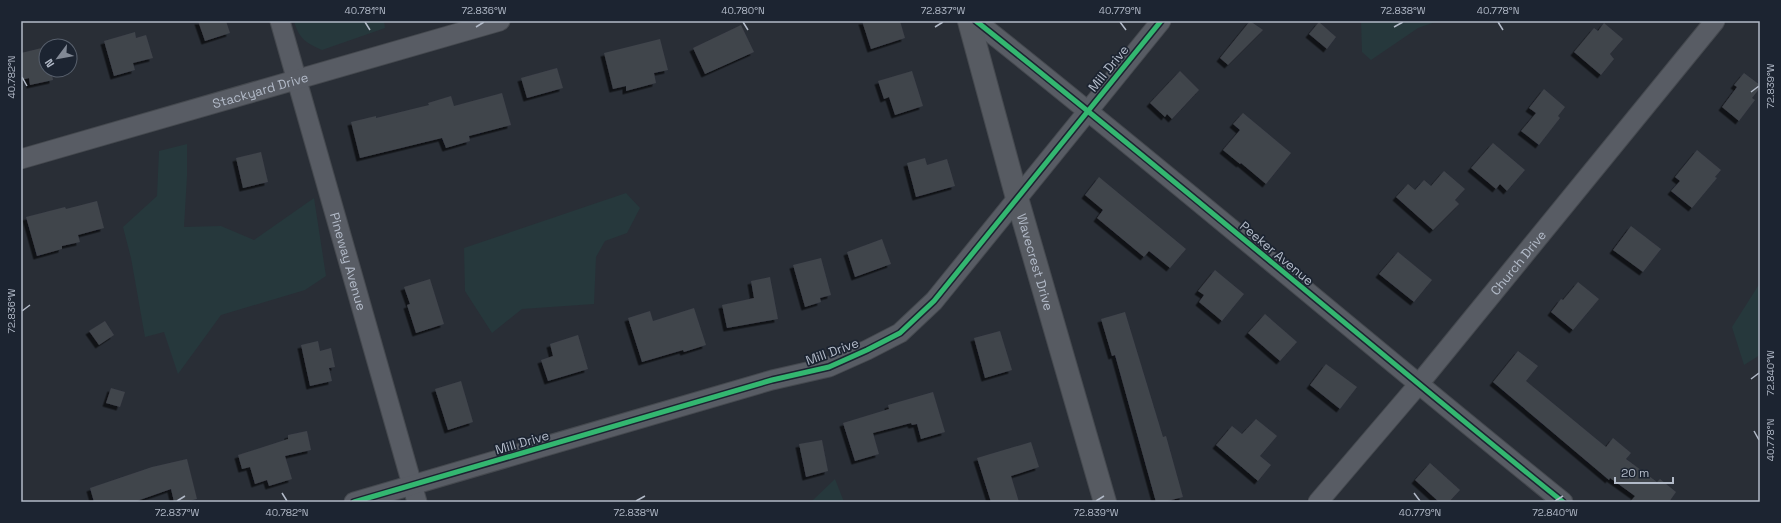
<svg xmlns="http://www.w3.org/2000/svg" width="1781" height="523" viewBox="0 0 1781 523" font-family="'Space Grotesk',sans-serif">
<style>
.green{fill:#26383c}
.building{fill:#40444c;filter:url(#shadow)}
.lines{fill:none;stroke-linecap:round;stroke-linejoin:round}
.street-casing{stroke:#45494f;stroke-width:21}
.secondary-casing{stroke:#45494f;stroke-width:24}
.street{stroke:#585c64;stroke-width:19}
.secondary{stroke:#575b62;stroke-width:22}
.cycleway-casing{stroke:#1c2431;stroke-width:8}
.cycleway{stroke:#33b770;stroke-width:5}
.ticks{fill:none;stroke:#b2bac8;stroke-width:1.5}
.labels{text-anchor:middle;stroke-width:3.5;stroke-linejoin:round;paint-order:stroke}
.street-label{font-size:13px;fill:#b2bac8;stroke:#1c2431}
.neatline{fill:none;stroke:#b2bac8;stroke-width:1.5}
.ticks-label{font-size:10px;text-anchor:middle;fill:#b2bac8}
</style>
<defs>
<filter id="shadow"><feDropShadow dx="-3.5" dy="3.5" stdDeviation="0" flood-color="#0009"/></filter>
</defs>
<rect width="100%" height="100%" fill="#292e36"/>
<g class="green">
<path d="M 294,21 L 384,21 L 385,28 L 322,50 C 306,43 299,39 294,21 Z"/>
<path d="M 1361,21 L 1438,21 L 1418,28 L 1371,60 L 1362,52 Z"/>
<path d="M 187,144 L 187,176 L 184,227 L 221,226 L 254,240 L 314,198 L 326,276 L 305,290 L 221,315 L 178,374 L 164,332 L 145,337 L 131,258 L 123,227 L 157,196 L 159,151 Z"/>
<path d="M 626,193 L 640,208 L 627,233 L 605,241 L 596,257 L 594,304 L 522,309 L 492,333 L 465,291 L 464,248 Z"/>
<path d="M 1760,283 L 1760,355 L 1744,365 L 1732,327 Z"/>
<path d="M 835,479 L 844,502 L 811,502 Z"/>
</g>
<g class="building">
<path d="M 198,21 L 226,21 L 230,33 L 205,41 Z"/>
<path d="M 862,21 L 900,21 L 905,38 L 871,49 Z"/>
<path d="M 1250,21 L 1263,30 L 1228,65 L 1220,58 Z"/>
<path d="M 1319,22 L 1336,37 L 1327,49 L 1309,34 Z"/>
<path d="M 1604,23 L 1623,39 L 1610,54 L 1614,59 L 1601,75 L 1574,52 L 1594,28 L 1598,31 Z"/>
<path d="M 741,25 L 754,52 L 705,74 L 693,48 Z"/>
<path d="M 135,32 L 136,38 L 146,35 L 153,58 L 133,63 L 135,70 L 114,76 L 104,41 Z"/>
<path d="M 660,39 L 668,70 L 654,73 L 656,83 L 626,91 L 626,86 L 613,89 L 604,53 Z"/>
<path d="M 46,47 L 46,70 L 69,70 L 52,74 L 53,80 L 30,85 L 29,78 L 21,80 L 21,53 Z"/>
<path d="M 557,68 L 563,88 L 527,98 L 521,78 Z"/>
<path d="M 912,71 L 923,106 L 895,115 L 889,97 L 884,99 L 878,81 Z"/>
<path d="M 1180,71 L 1199,90 L 1172,119 L 1167,114 L 1165,117 L 1150,103 Z"/>
<path d="M 1744,73 L 1760,85 L 1760,88 L 1752,98 L 1755,100 L 1739,121 L 1722,107 L 1737,87 L 1734,85 Z"/>
<path d="M 1544,89 L 1565,107 L 1558,116 L 1560,118 L 1539,145 L 1521,131 L 1536,113 L 1529,108 Z"/>
<path d="M 502,93 L 511,125 L 469,136 L 470,141 L 446,148 L 442,138 L 360,158 L 351,122 L 376,116 L 376,118 L 429,105 L 428,103 L 451,96 L 454,106 Z"/>
<path d="M 1243,113 L 1291,153 L 1266,184 L 1241,163 L 1240,164 L 1223,150 L 1240,130 L 1233,124 Z"/>
<path d="M 1493,143 L 1525,170 L 1507,191 L 1500,184 L 1496,189 L 1471,168 Z"/>
<path d="M 1697,150 L 1721,170 L 1715,177 L 1717,178 L 1692,208 L 1671,191 L 1680,181 L 1675,177 Z"/>
<path d="M 261,152 L 268,182 L 243,188 L 236,158 Z"/>
<path d="M 925,158 L 927,165 L 947,159 L 955,186 L 916,197 L 907,163 Z"/>
<path d="M 1444,171 L 1465,189 L 1455,200 L 1459,204 L 1433,230 L 1396,197 L 1408,184 L 1415,190 L 1424,180 L 1431,186 Z"/>
<path d="M 1099,177 L 1186,249 L 1170,268 L 1149,251 L 1144,257 L 1097,218 L 1103,210 L 1085,195 Z"/>
<path d="M 97,201 L 104,228 L 78,235 L 80,242 L 62,246 L 62,249 L 37,256 L 26,217 L 65,207 L 66,209 Z"/>
<path d="M 1631,226 L 1661,249 L 1643,272 L 1613,250 Z"/>
<path d="M 882,239 L 891,264 L 855,277 L 847,252 Z"/>
<path d="M 1398,252 L 1432,280 L 1414,302 L 1379,274 Z"/>
<path d="M 821,258 L 831,295 L 820,298 L 821,302 L 805,307 L 793,265 Z"/>
<path d="M 1215,270 L 1244,294 L 1222,321 L 1199,302 L 1204,295 L 1198,291 Z"/>
<path d="M 770,277 L 778,319 L 727,328 L 722,305 L 754,298 L 751,281 Z"/>
<path d="M 430,279 L 444,324 L 416,333 L 407,305 L 410,304 L 404,287 Z"/>
<path d="M 1578,282 L 1599,299 L 1573,330 L 1551,312 L 1561,299 L 1563,300 Z"/>
<path d="M 694,308 L 706,345 L 684,352 L 683,350 L 642,362 L 628,318 L 650,311 L 653,321 Z"/>
<path d="M 1125,312 L 1163,437 L 1166,436 L 1183,497 L 1164,502 L 1156,502 L 1115,355 L 1112,356 L 1101,319 Z"/>
<path d="M 1265,314 L 1297,342 L 1280,361 L 1248,333 Z"/>
<path d="M 105,321 L 114,335 L 99,345 L 89,331 Z"/>
<path d="M 1000,331 L 1012,370 L 985,378 L 974,338 Z"/>
<path d="M 578,335 L 588,369 L 548,381 L 541,360 L 553,356 L 550,344 Z"/>
<path d="M 318,341 L 320,351 L 331,348 L 335,367 L 329,368 L 332,381 L 310,386 L 301,345 Z"/>
<path d="M 1518,351 L 1538,366 L 1526,381 L 1606,447 L 1613,438 L 1631,453 L 1626,459 L 1657,482 L 1660,479 L 1676,492 L 1669,502 L 1630,502 L 1635,496 L 1610,478 L 1609,480 L 1493,382 Z"/>
<path d="M 1326,364 L 1357,387 L 1340,409 L 1310,385 Z"/>
<path d="M 461,381 L 473,422 L 448,430 L 435,389 Z"/>
<path d="M 111,388 L 125,392 L 120,407 L 106,403 Z"/>
<path d="M 933,392 L 945,432 L 921,439 L 917,424 L 912,425 L 911,423 L 873,433 L 879,454 L 855,461 L 843,423 L 889,409 L 888,405 Z"/>
<path d="M 1256,419 L 1277,436 L 1260,456 L 1271,465 L 1258,481 L 1216,445 L 1232,426 L 1242,434 Z"/>
<path d="M 307,431 L 311,450 L 285,456 L 292,479 L 269,486 L 267,480 L 255,484 L 250,467 L 242,469 L 238,455 L 288,439 L 288,435 Z"/>
<path d="M 822,440 L 828,471 L 806,477 L 799,444 Z"/>
<path d="M 1031,442 L 1039,467 L 1011,476 L 1019,502 L 991,502 L 977,458 Z"/>
<path d="M 187,459 L 197,499 L 185,502 L 174,502 L 171,489 L 134,502 L 94,502 L 90,488 L 152,467 Z"/>
<path d="M 1430,463 L 1460,490 L 1449,502 L 1439,502 L 1415,480 Z"/>
</g>
<g class="lines">
<defs>
<g id="street">
<path id="s1" d="M 280,21 L 417,502"/>
<path d="M 976,21 C 1174,178 1366,343 1563,502"/>
<path id="s2" d="M 21,159 L 500,21"/>
<path d="M 354,502 L 772,380 L 829,367 L 867,350 L 900,333 L 934,301 L 1161,21"/>
<path id="s3" d="M 1318,502 L 1418,385 L 1715,21"/>
</g>
<g id="secondary">
<path id="s4" d="M 969,21 L 1017,198 L 1105,502"/>
</g>
</defs>
<use href="#street" class="street-casing"/>
<use href="#secondary" class="secondary-casing"/>
<use href="#street" class="street"/>
<use href="#secondary" class="secondary"/>
<defs>
<g id="cycleway">
<path d="M 976,21 C 1174,178 1366,343 1563,502"/>
<path d="M 354,502 L 772,380 L 829,367 L 867,350 L 900,333 L 934,301 L 1161,21"/>
</g>
</defs>
<use href="#cycleway" class="cycleway-casing"/>
<use href="#cycleway" class="cycleway"/>
</g>
<path class="ticks" d="M 365,22 L 370,30M 743,22 L 748,30M 1120,22 L 1126,30M 1498,22 L 1503,30M 476,27 L 484,22M 935,27 L 943,22M 1394,27 L 1403,22M 22,77 L 27,86M 1751,92 L 1759,86M 22,311 L 30,305M 1751,379 L 1759,373M 1754,431 L 1759,440M 282,493 L 287,501M 1414,493 L 1420,501M 177,501 L 185,496M 636,501 L 645,496M 1096,501 L 1104,496M 1555,501 L 1563,496"/>
<g class="labels">
<g class="street-label">
<text transform="translate(1108 68) rotate(-51)" y="5">Mill Drive</text>
<text dy="5" stroke="none"><textPath href="#s2" startOffset="249">Stackyard Drive</textPath></text>
<text transform="translate(1277 253) rotate(40)" y="5">Peeker Avenue</text>
<text dy="5" stroke="none"><textPath href="#s1" startOffset="250">Pineway Avenue</textPath></text>
<text dy="5" stroke="none"><textPath href="#s4" startOffset="250">Wavecrest Drive</textPath></text>
<text dy="5" stroke="none"><textPath href="#s3" startOffset="312">Church Drive</textPath></text>
<text transform="translate(832 351) rotate(-20)" y="5">Mill Drive</text>
<text transform="translate(522 442) rotate(-16)" y="5">Mill Drive</text>
</g>
</g>
<rect width="1781" height="523" fill="none" stroke="#1c2431" stroke-width="44"/>
<g transform="translate(58 58) rotate(238)"><circle r="19" fill="#1c2431" stroke="#58606d"/>
<path d="M0-3L7 15L0 10L-7 15Z" fill="#828995"/>
<text y="-6" font-size="11" font-weight="bold" text-anchor="middle" fill="#b2bac8">N</text>
</g>
<path d="M1615 477v6h58v-6" fill="none" stroke="#b2bac8" stroke-width="2"/>
<text x="1621" y="477" font-size="12" fill="#b2bac8" stroke="#1c2431" stroke-width="3" paint-order="stroke">20 m</text>
<rect x="22" y="22" width="1737" height="479" class="neatline"/>
<g class="ticks-label">
<text x="365" y="14">40.781°N</text>
<text x="484" y="14">72.836°W</text>
<text x="743" y="14">40.780°N</text>
<text x="943" y="14">72.837°W</text>
<text x="1120" y="14">40.779°N</text>
<text x="1403" y="14">72.838°W</text>
<text x="1498" y="14">40.778°N</text>
<text transform="translate(11 77) rotate(-90)" y="4">40.782°N</text>
<text transform="translate(1770 86) rotate(-90)" y="4">72.839°W</text>
<text transform="translate(11 311) rotate(-90)" y="4">72.836°W</text>
<text transform="translate(1770 373) rotate(-90)" y="4">72.840°W</text>
<text transform="translate(1770 440) rotate(-90)" y="4">40.778°N</text>
<text x="177" y="516">72.837°W</text>
<text x="287" y="516">40.782°N</text>
<text x="636" y="516">72.838°W</text>
<text x="1096" y="516">72.839°W</text>
<text x="1420" y="516">40.779°N</text>
<text x="1555" y="516">72.840°W</text>
</g>
</svg>
